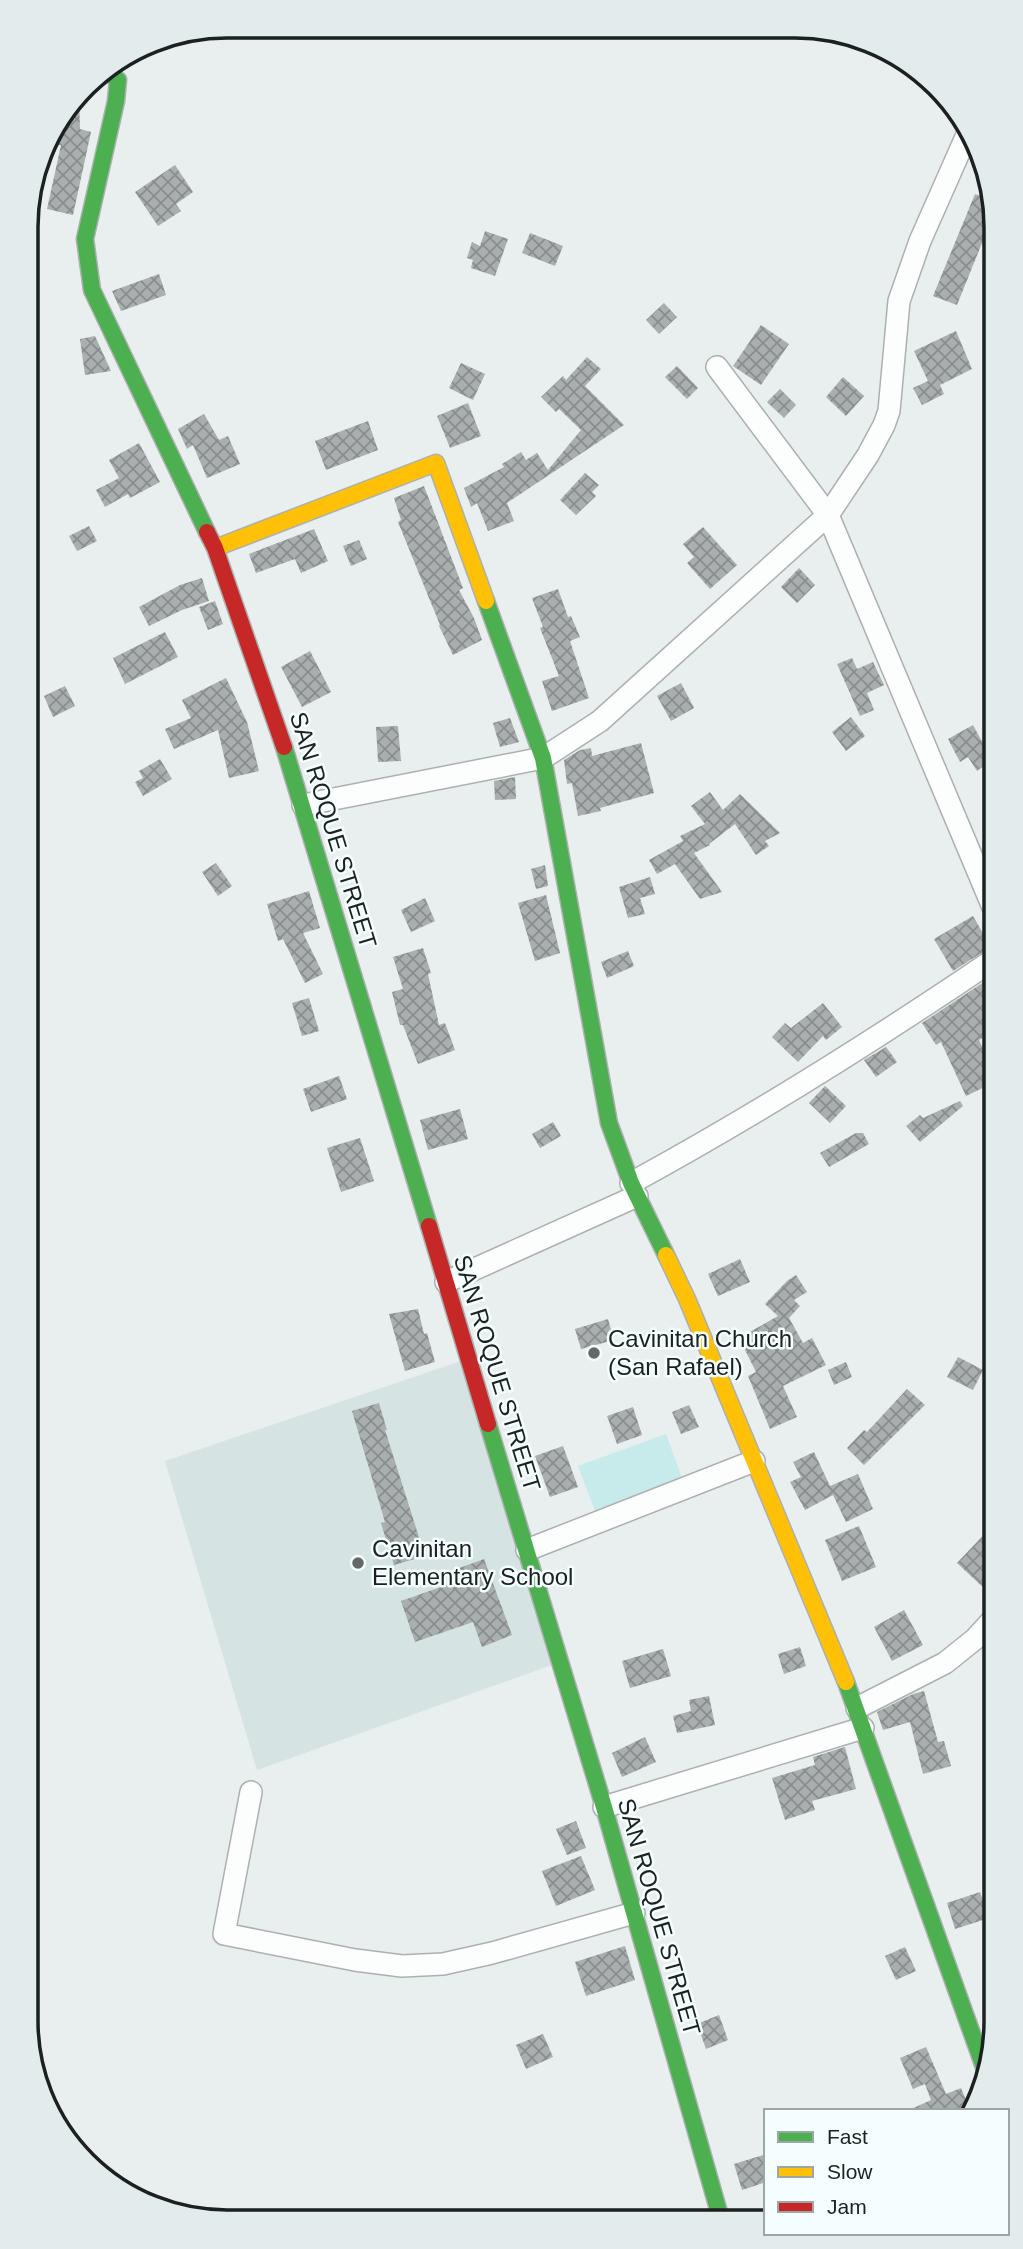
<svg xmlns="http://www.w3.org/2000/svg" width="1023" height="2249" viewBox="0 0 1023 2249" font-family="Helvetica,sans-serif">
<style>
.built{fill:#d5e3e3}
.pitch{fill:#c7eaea}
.building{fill:url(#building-cross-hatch)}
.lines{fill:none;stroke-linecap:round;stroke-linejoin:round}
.street-casing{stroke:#acb0b0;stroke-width:24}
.fast-casing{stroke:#acb0b0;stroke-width:19}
.slow-casing{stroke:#acb0b0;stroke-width:19}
.jam-casing{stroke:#acb0b0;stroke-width:19}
.street{stroke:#fcfdfd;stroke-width:21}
.fast{stroke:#4caf50;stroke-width:16}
.slow{stroke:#ffc107;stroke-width:16}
.jam{stroke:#c62828;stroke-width:16}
.poi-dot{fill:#646868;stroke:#f4fefe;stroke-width:2.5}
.labels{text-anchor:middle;stroke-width:5;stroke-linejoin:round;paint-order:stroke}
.street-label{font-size:24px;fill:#1c2020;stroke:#f4fefe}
.poi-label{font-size:24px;fill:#1c2020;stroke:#f4fefe;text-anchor:start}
.rim{fill:none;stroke:#1c2020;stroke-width:3.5}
</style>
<defs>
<pattern id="building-cross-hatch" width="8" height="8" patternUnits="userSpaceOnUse" patternTransform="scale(1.75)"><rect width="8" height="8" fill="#a9aeae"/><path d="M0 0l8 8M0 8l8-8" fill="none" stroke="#898d8d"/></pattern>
</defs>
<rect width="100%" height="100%" fill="#e9efef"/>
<path class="built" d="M 461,1361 L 552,1665 L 257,1770 L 165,1461 Z"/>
<path class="pitch" d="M 666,1434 L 682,1478 L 595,1511 L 578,1466 Z"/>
<g class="building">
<path d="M 79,97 L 80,129 L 91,132 L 73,215 L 47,209 L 61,145 L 59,145 L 64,125 L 64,116 Z"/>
<path d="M 175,165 L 193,192 L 176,204 L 181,211 L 158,226 L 135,192 Z"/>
<path d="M 975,194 L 990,200 L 990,231 L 984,244 L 982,243 L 957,305 L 933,296 Z"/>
<path d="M 485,231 L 508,239 L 495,276 L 471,268 L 473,260 L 467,258 L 472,242 L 480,246 Z"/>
<path d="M 530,233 L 563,246 L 555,266 L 522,253 Z"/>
<path d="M 159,274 L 166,295 L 121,311 L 112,291 Z"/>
<path d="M 664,303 L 677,317 L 659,334 L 646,320 Z"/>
<path d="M 761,325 L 789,344 L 761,385 L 733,366 Z"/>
<path d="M 956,331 L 972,369 L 940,385 L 944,394 L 922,405 L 913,388 L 928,381 L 914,351 Z"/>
<path d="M 95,336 L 111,371 L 85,375 L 80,339 Z"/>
<path d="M 587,357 L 601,369 L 585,386 L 624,425 L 507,503 L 514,521 L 488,531 L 477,503 L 471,507 L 464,488 L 504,467 L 502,464 L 521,452 L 526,460 L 537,453 L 548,470 L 581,430 L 559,409 L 556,412 L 541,397 L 563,376 L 566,380 Z"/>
<path d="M 461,363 L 485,374 L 473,400 L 449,388 Z"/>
<path d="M 677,366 L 698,388 L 687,399 L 665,377 Z"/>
<path d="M 843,377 L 864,396 L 846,416 L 826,397 Z"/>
<path d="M 780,389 L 796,405 L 784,418 L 767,402 Z"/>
<path d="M 468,403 L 481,436 L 450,448 L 437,416 Z"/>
<path d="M 204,414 L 219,440 L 228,436 L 240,464 L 207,478 L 193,445 L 187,449 L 178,429 Z"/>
<path d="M 368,421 L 378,450 L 326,470 L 315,441 Z"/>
<path d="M 139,443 L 160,482 L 130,498 L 128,494 L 105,507 L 96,490 L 119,478 L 109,460 Z"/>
<path d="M 585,473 L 599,485 L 592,492 L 596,496 L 576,515 L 560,500 Z"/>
<path d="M 424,486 L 463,588 L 459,590 L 474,618 L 482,640 L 453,655 L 439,626 L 440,625 L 398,522 L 401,520 L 394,498 Z"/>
<path d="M 89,526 L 97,541 L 77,551 L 69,536 Z"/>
<path d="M 703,527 L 737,565 L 710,589 L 687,563 L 694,557 L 683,544 Z"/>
<path d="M 314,529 L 328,561 L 301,573 L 295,559 L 256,573 L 249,554 Z"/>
<path d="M 359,540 L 367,559 L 351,566 L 343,546 Z"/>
<path d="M 799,568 L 815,585 L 797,603 L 781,587 Z"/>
<path d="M 202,578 L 209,601 L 182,610 L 149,626 L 139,607 L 180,585 Z"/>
<path d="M 558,589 L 568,617 L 571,616 L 580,637 L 570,641 L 589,698 L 552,711 L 542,681 L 559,676 L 540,628 L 543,627 L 532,598 Z"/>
<path d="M 215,601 L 223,624 L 208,630 L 199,607 Z"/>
<path d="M 165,632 L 178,657 L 125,684 L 113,658 Z"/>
<path d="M 310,651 L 331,692 L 302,707 L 281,667 Z"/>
<path d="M 852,658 L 857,669 L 873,662 L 884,685 L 867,693 L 874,710 L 860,716 L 837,664 Z"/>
<path d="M 226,678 L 247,722 L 259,771 L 229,778 L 218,730 L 174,749 L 165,729 L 191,718 L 182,700 Z"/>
<path d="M 681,683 L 694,708 L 671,721 L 657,696 Z"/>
<path d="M 65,686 L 75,706 L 53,717 L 44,696 Z"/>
<path d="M 851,717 L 865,736 L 846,751 L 832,732 Z"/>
<path d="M 510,718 L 519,742 L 500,747 L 493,723 Z"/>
<path d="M 973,725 L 992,760 L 977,771 L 968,757 L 960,762 L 948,739 Z"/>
<path d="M 398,726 L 401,761 L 378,762 L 376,727 Z"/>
<path d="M 641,743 L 654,793 L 600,808 L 601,811 L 578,816 L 572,783 L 567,784 L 564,760 L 580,750 L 591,748 L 592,756 Z"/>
<path d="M 160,759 L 172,779 L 143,796 L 135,782 L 143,778 L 139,771 Z"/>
<path d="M 515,777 L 516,799 L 495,800 L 494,781 Z"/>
<path d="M 710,792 L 723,810 L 740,794 L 780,833 L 765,841 L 769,846 L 756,855 L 735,824 L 709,844 L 710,845 L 694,853 L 722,892 L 700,899 L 675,864 L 657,874 L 649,860 L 683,841 L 680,836 L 705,824 L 691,806 Z"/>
<path d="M 216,863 L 232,886 L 218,896 L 202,872 Z"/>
<path d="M 545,865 L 548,886 L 536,889 L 531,869 Z"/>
<path d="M 650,877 L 655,894 L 640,898 L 645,914 L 628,918 L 619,887 Z"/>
<path d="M 309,891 L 320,928 L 303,933 L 323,974 L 305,983 L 283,939 L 278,941 L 267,904 Z"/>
<path d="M 546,895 L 560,953 L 535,961 L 518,903 Z"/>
<path d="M 425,898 L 435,921 L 411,932 L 401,910 Z"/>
<path d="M 973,916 L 991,947 L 953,971 L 934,939 Z"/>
<path d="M 423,948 L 431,973 L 428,974 L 439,1025 L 445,1023 L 455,1050 L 418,1064 L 403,1025 L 400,1025 L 392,992 L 403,989 L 393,957 Z"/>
<path d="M 628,951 L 634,966 L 607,978 L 601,962 Z"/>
<path d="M 993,976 L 993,1032 L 979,1040 L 993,1070 L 993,1083 L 966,1096 L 941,1042 L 936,1045 L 922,1023 Z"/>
<path d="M 309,998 L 319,1031 L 302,1036 L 292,1003 Z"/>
<path d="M 823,1003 L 842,1027 L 826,1040 L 823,1036 L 798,1062 L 772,1037 L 785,1023 L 791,1028 Z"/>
<path d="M 886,1047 L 897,1062 L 876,1077 L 864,1060 Z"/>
<path d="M 339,1076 L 347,1099 L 311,1112 L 303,1089 Z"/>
<path d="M 825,1086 L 846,1106 L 830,1123 L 809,1103 Z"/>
<path d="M 960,1101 L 963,1106 L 920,1142 L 906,1126 L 920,1115 L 923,1118 Z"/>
<path d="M 460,1109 L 468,1139 L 428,1150 L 420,1120 Z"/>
<path d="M 553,1122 L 561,1136 L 540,1148 L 532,1134 Z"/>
<path d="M 856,1133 L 863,1133 L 869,1144 L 829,1167 L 820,1153 Z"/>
<path d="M 360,1138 L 374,1181 L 341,1192 L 327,1148 Z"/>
<path d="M 740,1259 L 750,1282 L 718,1296 L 708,1274 Z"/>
<path d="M 796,1275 L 807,1292 L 794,1300 L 800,1306 L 789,1318 L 803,1343 L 812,1338 L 826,1365 L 783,1386 L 797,1417 L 770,1429 L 748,1376 L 756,1372 L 739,1338 L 778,1316 L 765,1304 L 787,1281 Z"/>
<path d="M 418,1309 L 424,1334 L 427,1333 L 435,1362 L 405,1371 L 389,1314 Z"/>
<path d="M 608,1319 L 614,1340 L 581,1349 L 575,1329 Z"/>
<path d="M 958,1357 L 983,1370 L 973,1390 L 947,1377 Z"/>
<path d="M 846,1362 L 852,1377 L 834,1385 L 828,1370 Z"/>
<path d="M 907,1389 L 925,1405 L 864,1465 L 847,1448 L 864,1430 L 867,1432 Z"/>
<path d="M 379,1403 L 387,1430 L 385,1430 L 425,1556 L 394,1565 L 381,1523 L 385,1522 L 352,1411 Z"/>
<path d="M 689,1405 L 699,1427 L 681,1434 L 672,1412 Z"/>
<path d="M 633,1407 L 642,1435 L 617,1444 L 607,1416 Z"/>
<path d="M 563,1446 L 578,1487 L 550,1497 L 535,1456 Z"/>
<path d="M 814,1452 L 830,1486 L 858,1474 L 873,1509 L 846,1522 L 833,1495 L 805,1510 L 790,1482 L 801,1477 L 793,1462 Z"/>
<path d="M 994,1524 L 995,1583 L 987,1591 L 957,1563 Z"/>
<path d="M 859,1526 L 876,1567 L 842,1581 L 825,1540 Z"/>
<path d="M 484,1559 L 512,1635 L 482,1647 L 473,1622 L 415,1642 L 401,1601 L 458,1581 L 454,1570 Z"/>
<path d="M 904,1610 L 923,1645 L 892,1661 L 874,1627 Z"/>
<path d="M 800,1647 L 806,1666 L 784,1674 L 778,1654 Z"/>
<path d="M 663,1649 L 671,1676 L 630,1688 L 622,1661 Z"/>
<path d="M 924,1691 L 938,1742 L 944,1741 L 951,1766 L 923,1774 L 910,1722 L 883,1730 L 877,1712 L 913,1694 Z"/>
<path d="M 709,1696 L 715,1725 L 677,1733 L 673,1716 L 691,1711 L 689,1700 Z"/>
<path d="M 645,1737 L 656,1762 L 622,1777 L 612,1753 Z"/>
<path d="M 845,1747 L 856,1789 L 812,1801 L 815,1810 L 785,1820 L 772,1778 L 815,1765 L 813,1757 Z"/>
<path d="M 576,1821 L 586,1848 L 567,1855 L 556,1829 Z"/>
<path d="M 581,1856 L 595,1890 L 556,1906 L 542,1871 Z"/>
<path d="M 980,1892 L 989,1918 L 955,1929 L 947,1903 Z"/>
<path d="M 625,1946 L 635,1980 L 586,1996 L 575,1962 Z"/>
<path d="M 905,1947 L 916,1971 L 896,1980 L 885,1956 Z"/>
<path d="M 719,2015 L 728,2040 L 706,2049 L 697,2024 Z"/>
<path d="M 543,2034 L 553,2057 L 526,2069 L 516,2045 Z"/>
<path d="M 926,2047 L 946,2094 L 961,2088 L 969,2107 L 968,2111 L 907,2111 L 931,2100 L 925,2084 L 913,2089 L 900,2058 Z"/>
<path d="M 766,2154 L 766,2182 L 742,2190 L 734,2164 Z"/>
</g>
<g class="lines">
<defs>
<g id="street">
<path d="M 717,367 L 828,515 L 992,905"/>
<path d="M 303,805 L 543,758 L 600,721 L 828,515 L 868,455 L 884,425 L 889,411 L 899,301 L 920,241 L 966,137"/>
<path d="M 631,1183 C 756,1115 875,1040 993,960"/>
<path d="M 446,1282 L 637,1196"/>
<path d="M 527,1550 L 754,1461"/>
<path d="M 857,1708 L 945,1663 L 975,1639 L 995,1617"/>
<path d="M 251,1792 L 224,1934 L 355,1960 L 402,1966 L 443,1964 L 492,1953 L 634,1913"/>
<path d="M 604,1807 L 863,1728"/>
</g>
<g id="fast">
<path d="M 105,70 L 118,80 L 116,101 L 85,239 L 92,290 L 207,532"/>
<path d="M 486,601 L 543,758 L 609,1123 L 631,1183 L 666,1255"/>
<path d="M 284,747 L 429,1226"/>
<path d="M 488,1424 L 604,1807 L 720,2216"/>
<path d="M 846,1682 L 984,2067"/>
</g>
<g id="slow">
<path d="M 215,548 L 436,463 L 486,601"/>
<path d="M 666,1255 L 687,1299 L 846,1682"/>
</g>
<g id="jam">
<path d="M 207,532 L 215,548 L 284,747"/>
<path d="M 429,1226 L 488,1424"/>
</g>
</defs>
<use href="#street" class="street-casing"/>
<use href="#fast" class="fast-casing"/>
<use href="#slow" class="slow-casing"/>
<use href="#jam" class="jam-casing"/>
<use href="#street" class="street"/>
<use href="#fast" class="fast"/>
<use href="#slow" class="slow"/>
<use href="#jam" class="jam"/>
</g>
<g class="poi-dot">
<circle cx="594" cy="1353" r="7"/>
<circle cx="358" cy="1563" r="7"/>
</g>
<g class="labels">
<g class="street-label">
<text transform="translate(333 830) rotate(73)" y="8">SAN ROQUE STREET</text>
<text transform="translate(497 1373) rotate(73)" y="8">SAN ROQUE STREET</text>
<text transform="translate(659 1917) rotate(74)" y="8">SAN ROQUE STREET</text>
</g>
<g class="poi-label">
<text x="608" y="1347">Cavinitan Church<tspan x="608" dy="28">(San Rafael)</tspan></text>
<text x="372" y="1557">Cavinitan<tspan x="372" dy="28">Elementary School</tspan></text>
</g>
</g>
<path d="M0 0H1023V2249H0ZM227 38H795A189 189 0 0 1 984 227V2021A189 189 0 0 1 795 2210H227A189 189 0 0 1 38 2021V227A189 189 0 0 1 227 38Z" fill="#e3ecec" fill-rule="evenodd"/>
<path class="rim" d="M227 38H795A189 189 0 0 1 984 227V2021A189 189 0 0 1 795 2210H227A189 189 0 0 1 38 2021V227A189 189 0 0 1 227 38Z"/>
<rect x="764" y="2109" width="245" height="126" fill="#f4fefe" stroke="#9ea5a5" stroke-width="2"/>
<rect x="778" y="2132" width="35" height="10" fill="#4caf50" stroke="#9ea5a5" stroke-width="2"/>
<text x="827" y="2144" font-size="21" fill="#1c2020">Fast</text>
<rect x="778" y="2167" width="35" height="10" fill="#ffc107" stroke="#9ea5a5" stroke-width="2"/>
<text x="827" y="2179" font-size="21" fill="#1c2020">Slow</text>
<rect x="778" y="2202" width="35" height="10" fill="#c62828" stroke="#9ea5a5" stroke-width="2"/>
<text x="827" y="2214" font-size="21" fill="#1c2020">Jam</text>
</svg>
